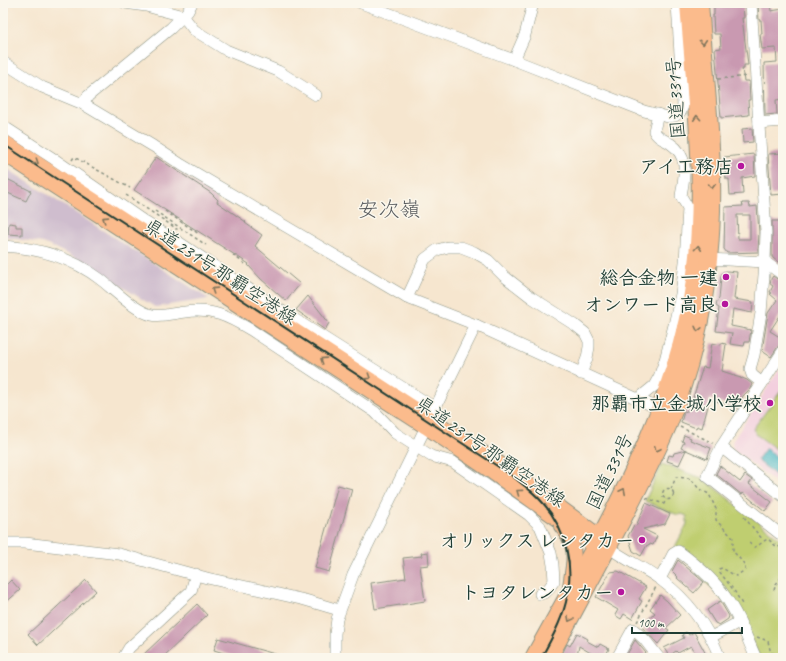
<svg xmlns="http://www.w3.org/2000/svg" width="786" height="661" viewBox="0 0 786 661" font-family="Caveat,'Klee One',sans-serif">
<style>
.built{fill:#f3cfde}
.industrial{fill:#cfbdce}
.green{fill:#bfce70;stroke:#6f8652}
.water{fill:#47b5c2;stroke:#33797b}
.building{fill:#c999b1;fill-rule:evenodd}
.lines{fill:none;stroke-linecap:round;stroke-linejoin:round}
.minor-casing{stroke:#8a9282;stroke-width:12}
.major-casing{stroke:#8a9282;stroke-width:16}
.highway-casing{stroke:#8a9282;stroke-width:18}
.path{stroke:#8a9282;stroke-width:1.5;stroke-dasharray:3 3;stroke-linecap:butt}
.minor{stroke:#fff;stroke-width:11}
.major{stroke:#fbbb8c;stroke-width:14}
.highway{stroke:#fbbb8c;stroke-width:16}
.rail{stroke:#1f3d34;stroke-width:2}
.oneway{stroke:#82765c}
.poi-dot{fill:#b5179e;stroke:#fbf7ec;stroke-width:1.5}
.labels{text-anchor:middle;stroke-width:3;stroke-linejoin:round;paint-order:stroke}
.street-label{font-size:19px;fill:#1f3d34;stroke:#fbf7ec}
.poi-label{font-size:19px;font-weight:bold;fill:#1f3d34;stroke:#fbf7ec;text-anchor:end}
.quarter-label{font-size:21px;fill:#5a5d60;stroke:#fbf7ec}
</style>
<rect width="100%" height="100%" fill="#fbf7ec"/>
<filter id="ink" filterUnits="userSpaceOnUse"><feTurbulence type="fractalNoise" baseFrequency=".025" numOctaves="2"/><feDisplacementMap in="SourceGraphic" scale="8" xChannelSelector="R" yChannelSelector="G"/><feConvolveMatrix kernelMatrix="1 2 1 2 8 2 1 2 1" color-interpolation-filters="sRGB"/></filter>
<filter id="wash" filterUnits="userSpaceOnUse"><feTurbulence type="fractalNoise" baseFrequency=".012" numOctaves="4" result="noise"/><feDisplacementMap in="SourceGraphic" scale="16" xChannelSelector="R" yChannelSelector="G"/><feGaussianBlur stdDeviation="0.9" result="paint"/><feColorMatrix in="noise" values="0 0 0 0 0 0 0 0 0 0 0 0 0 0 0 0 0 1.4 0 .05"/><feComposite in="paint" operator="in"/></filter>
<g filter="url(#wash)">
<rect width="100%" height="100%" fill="#f6e6cf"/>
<path class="built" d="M 783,364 L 783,488 L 733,449 L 732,442 Z"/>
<path class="industrial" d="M 3,166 L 209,299 L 155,307 L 70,255 L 43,243 L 3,237 Z"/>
<g class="green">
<path d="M 783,388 L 783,454 L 757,435 L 753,429 Z"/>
<path d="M 662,464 L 702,478 L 780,539 L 783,537 L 783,658 L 760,658 L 745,625 L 675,547 L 687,524 L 687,516 L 682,514 L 678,515 L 645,501 Z"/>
</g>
<path class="water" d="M 766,448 L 783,462 L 783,471 L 778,477 L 757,460 Z"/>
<g id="blocks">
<g class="building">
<path d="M 714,3 L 727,3 L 727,5 L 743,3 L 744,18 L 742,18 L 748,65 L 744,65 L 744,69 L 742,69 L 744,81 L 749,81 L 750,100 L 748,100 L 749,115 L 721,118 L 715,49 L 721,48 L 720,34 L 714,34 L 713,15 L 714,15 Z"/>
<path d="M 758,3 L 770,3 L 771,11 L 783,9 L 783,99 L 776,100 L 777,114 L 765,115 L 764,63 L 777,62 L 776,48 L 762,49 L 760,34 L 762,34 L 761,20 L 759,20 Z"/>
<path d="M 752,128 L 753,142 L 743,143 L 742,129 Z"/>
<path d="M 783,153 L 783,194 L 771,195 L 768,154 Z"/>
<path d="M 754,154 L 755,176 L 742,178 L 743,194 L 730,195 L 729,179 L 726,179 L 724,157 Z"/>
<path d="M 156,157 L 211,193 L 218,200 L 217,202 L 246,222 L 245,223 L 262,235 L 255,246 L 300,284 L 286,301 L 261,279 L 248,265 L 249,264 L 134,190 Z"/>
<path d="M 5,178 L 31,191 L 26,201 L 3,191 L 3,182 Z"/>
<path d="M 742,203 L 749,203 L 750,207 L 757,206 L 759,232 L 758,252 L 727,253 L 724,249 L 725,207 L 743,206 ZM 737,215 L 750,215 L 750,239 L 738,239 Z"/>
<path d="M 772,221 L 782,221 L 783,266 L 773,258 L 772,256 Z"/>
<path d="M 9,223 L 16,224 L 16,227 L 22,227 L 22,235 L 8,234 Z"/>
<path d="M 727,271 L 737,272 L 734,299 L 753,302 L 752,313 L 733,309 L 731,326 L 751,330 L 749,342 L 745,342 L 744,346 L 730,344 L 732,333 L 716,331 L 719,308 L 716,306 L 717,301 L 719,299 L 721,277 L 723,272 Z"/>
<path d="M 773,276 L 783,283 L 783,316 L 781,314 L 770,331 L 783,339 L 771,357 L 762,351 L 768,313 L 777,300 L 770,294 L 772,293 L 770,292 L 773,286 L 770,284 L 771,279 Z"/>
<path d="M 308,296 L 329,323 L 325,330 L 296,310 Z"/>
<path d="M 712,343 L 721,345 L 721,343 L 726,344 L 722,371 L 734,375 L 734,376 L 741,378 L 741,379 L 742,378 L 747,380 L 752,384 L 750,389 L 743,396 L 738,408 L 710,399 L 702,428 L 697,426 L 696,428 L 681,422 L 684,412 L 689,410 L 703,367 L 708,368 Z"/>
<path d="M 684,435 L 691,438 L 690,440 L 711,448 L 707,459 L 686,450 L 679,465 L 667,461 L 669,455 L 673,456 L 674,453 L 686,450 L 681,448 L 684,442 L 682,441 Z"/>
<path d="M 720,466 L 740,482 L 745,475 L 752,480 L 749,484 L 772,502 L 765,511 L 743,493 L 742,495 L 716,474 Z"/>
<path d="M 338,485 L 352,489 L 329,572 L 315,568 Z"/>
<path d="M 646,503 L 670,514 L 665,524 L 643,529 L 657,536 L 653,545 L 650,544 L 649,546 L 647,545 L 641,556 L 633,551 L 628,536 L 634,525 L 636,526 Z"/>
<path d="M 428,552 L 429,565 L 420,566 L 425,601 L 375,609 L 371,583 L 406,578 L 403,558 L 422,556 L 421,553 Z"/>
<path d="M 678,560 L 704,582 L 694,593 L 677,578 L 678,577 L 672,571 Z"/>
<path d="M 618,571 L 646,587 L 639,599 L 642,601 L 632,619 L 624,614 L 621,619 L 615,615 L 618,610 L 596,597 L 610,572 Z"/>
<path d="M 11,580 L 20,590 L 3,605 L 3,588 Z"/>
<path d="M 86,580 L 96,591 L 38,645 L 28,634 Z"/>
<path d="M 660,595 L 667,601 L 680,615 L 666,628 L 669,630 L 658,644 L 641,626 L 655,613 L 650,609 Z"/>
<path d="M 720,601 L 729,616 L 728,619 L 719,625 L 715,623 L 707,610 Z"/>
<path d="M 197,604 L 207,615 L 162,658 L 146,658 L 143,655 Z"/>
<path d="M 686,632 L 689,635 L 694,632 L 708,658 L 698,658 L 691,646 L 678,653 L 676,651 L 669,656 L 664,648 L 684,638 L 682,635 Z"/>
<path d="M 577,633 L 588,639 L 587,641 L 598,647 L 600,644 L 609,649 L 604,658 L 592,658 L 594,655 L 579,646 L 577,656 L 576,658 L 560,658 L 567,644 L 570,646 Z"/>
<path d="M 218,638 L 282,656 L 281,658 L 240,658 L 214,650 Z"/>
<path d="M 635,640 L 646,653 L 645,654 L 650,658 L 625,658 Z"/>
</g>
</g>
</g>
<g filter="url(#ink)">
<use href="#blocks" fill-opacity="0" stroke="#8a9282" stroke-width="1"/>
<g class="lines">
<defs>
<g id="minor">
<path d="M 125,3 L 146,6 L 183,16 L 194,30 L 226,50 L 278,71 L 316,95"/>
<path d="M 361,3 L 514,60 L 644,111 L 668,117 L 675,116 L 681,111 L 683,106 L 677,3"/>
<path d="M 751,3 L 766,232 L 765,262 L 761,313 L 754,355 L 750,369 L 752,375 L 762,383"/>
<path d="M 514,60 L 525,35 L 533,3"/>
<path d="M 3,62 L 42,87 L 83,104 L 153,146 L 182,165 L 407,298 L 476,325 L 664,411"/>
<path d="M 83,104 L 88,96 L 171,28 L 188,11 L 192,3"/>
<path d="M 759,123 L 783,121"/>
<path d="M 3,126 L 54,159 L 148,224 L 180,243 L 291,317 L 435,408"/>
<path d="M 3,246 C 38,248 71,257 100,279 C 113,289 136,312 152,315 C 162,317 175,313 185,312 C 212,308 229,317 251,330 L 375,412 L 395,433 L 431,456 L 453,462 L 529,515 L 540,526 L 551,553 L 553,565 L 554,581 L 546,592 L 540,594"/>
<path d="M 709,259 L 765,262 L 783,275"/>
<path d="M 407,298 L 425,259 L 437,250 L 448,247 L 461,247 L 474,252 L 488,260 L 504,276 L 531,297 L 575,325 L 585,333 L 589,341 L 589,347 L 587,358 L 581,374"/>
<path d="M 783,351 L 721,447 L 707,476 L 780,534 L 783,531"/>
<path d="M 638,399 L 654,386 L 659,377 L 665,360 L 674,325 L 681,294 L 685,262 L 688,208 L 681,196 C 684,177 690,157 671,144 C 664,139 658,139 654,131 L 658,114"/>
<path d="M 721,447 L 783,496"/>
<path d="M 3,543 L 25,543 L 119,554 L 207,578 L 305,600 L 339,610"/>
<path d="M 608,547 C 625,560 645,568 661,580 C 688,600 708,627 720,658"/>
<path d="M 660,579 L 673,554 L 678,551 C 699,566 719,584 732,607 C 742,623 748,641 756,658"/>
<path d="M 711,637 L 739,622"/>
<path d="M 123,658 L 129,648 L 191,591 L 196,574"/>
<path d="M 335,658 L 335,634 L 337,619 L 353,575 L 476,325"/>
<path d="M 617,658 L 633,629 L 645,640 L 659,658"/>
</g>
<g id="major">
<path d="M 3,141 L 505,467 L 599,536 L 606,544"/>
<path d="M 3,153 L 426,427 L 489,470 L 594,545 L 606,547"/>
<path d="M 561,526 C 580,548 573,562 570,587"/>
</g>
<g id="highway">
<path d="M 533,658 C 602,532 684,402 697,256 C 705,172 694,87 688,3"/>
<path d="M 549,658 C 566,627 583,595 600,563 C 624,518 649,471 669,424 C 690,372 704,314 709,259 C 718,174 706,88 700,3"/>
</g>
</defs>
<use href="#minor" class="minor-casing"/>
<use href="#major" class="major-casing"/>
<use href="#highway" class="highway-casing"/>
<g class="path">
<path d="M 718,79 L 748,76"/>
<path d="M 72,160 L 74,157 L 130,188"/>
<path d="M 126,195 L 177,229 L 175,229"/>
<path d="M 155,211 L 206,245"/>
<path d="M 165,211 L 199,234"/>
<path d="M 233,255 L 245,264"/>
<path d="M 680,427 L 713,443"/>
<circle cx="668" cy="494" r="5.5"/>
<path d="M 671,489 L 676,477 L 688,478 L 692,480 L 699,489 L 709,494 L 716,509 L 716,520 L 733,538 L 733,551 L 745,565 L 745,570 L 736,576 L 722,568 L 719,569 L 719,571 L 735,592 L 743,606"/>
<path d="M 646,498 L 664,504 L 666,499"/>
<path d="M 744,517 L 763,540"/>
<path d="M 749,543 L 754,547 C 760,546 762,541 768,539 L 777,547 L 783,546"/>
<path d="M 774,590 L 776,584 L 783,575"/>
<path d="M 637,622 L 656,587"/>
<path d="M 757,637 L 768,641 L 772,658"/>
<path d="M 771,653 L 778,654 L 781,658"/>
</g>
<use href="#minor" class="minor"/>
<use href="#major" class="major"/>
<use href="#highway" class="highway"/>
<path class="rail" d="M 3,144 L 511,475 C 522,484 534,492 543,503 C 566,529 575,568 566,602 C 561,622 551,640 541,658"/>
</g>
<defs><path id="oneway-chevron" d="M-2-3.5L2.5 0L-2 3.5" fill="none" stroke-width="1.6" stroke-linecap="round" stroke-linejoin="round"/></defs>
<g class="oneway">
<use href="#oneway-chevron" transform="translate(703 42) rotate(86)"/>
<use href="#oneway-chevron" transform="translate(697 118) rotate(-94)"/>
<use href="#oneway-chevron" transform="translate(36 162) rotate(33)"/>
<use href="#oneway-chevron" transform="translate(712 186) rotate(89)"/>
<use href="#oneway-chevron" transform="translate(105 219) rotate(-147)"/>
<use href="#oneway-chevron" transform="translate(698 248) rotate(-86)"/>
<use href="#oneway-chevron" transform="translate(214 290) rotate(-147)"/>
<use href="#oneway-chevron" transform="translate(698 329) rotate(103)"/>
<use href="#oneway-chevron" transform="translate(323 360) rotate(-147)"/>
<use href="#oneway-chevron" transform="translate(368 377) rotate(33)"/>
<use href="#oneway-chevron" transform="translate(657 449) rotate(115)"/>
<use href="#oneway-chevron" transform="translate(623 491) rotate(-63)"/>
<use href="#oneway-chevron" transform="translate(519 492) rotate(-144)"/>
<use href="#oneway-chevron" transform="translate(570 619) rotate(118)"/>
</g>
</g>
<g class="poi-dot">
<circle cx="741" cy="166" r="4"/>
<circle cx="726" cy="277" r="4"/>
<circle cx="725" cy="304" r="4"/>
<circle cx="770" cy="403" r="4"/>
<circle cx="642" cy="540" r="4"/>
<circle cx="621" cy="592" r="4"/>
</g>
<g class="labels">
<g class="street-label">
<text transform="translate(675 98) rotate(-94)" y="7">国道331号</text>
<text transform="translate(221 271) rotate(33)" y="7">県道231号那覇空港線</text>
<text transform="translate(491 451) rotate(35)" y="7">県道231号那覇空港線</text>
<text transform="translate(609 471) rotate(-64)" y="7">国道331号</text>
</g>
<g class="poi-label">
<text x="733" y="173">アイ工務店</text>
<text x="718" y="284">総合金物 一建</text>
<text x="717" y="311">オンワード高良</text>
<text x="762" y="410">那覇市立金城小学校</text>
<text x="634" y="547">オリックス レンタカー</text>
<text x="613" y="599">トヨタレンタカー</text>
</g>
<g class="quarter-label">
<text x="389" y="216">安次嶺</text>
</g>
</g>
<rect width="786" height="661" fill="none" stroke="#fbf7ec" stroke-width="16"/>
<path d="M632 627v6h110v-6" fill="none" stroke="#1f3d34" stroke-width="2"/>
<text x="638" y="627" font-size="12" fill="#1f3d34" stroke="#fbf7ec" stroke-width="3" paint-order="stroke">100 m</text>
</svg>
